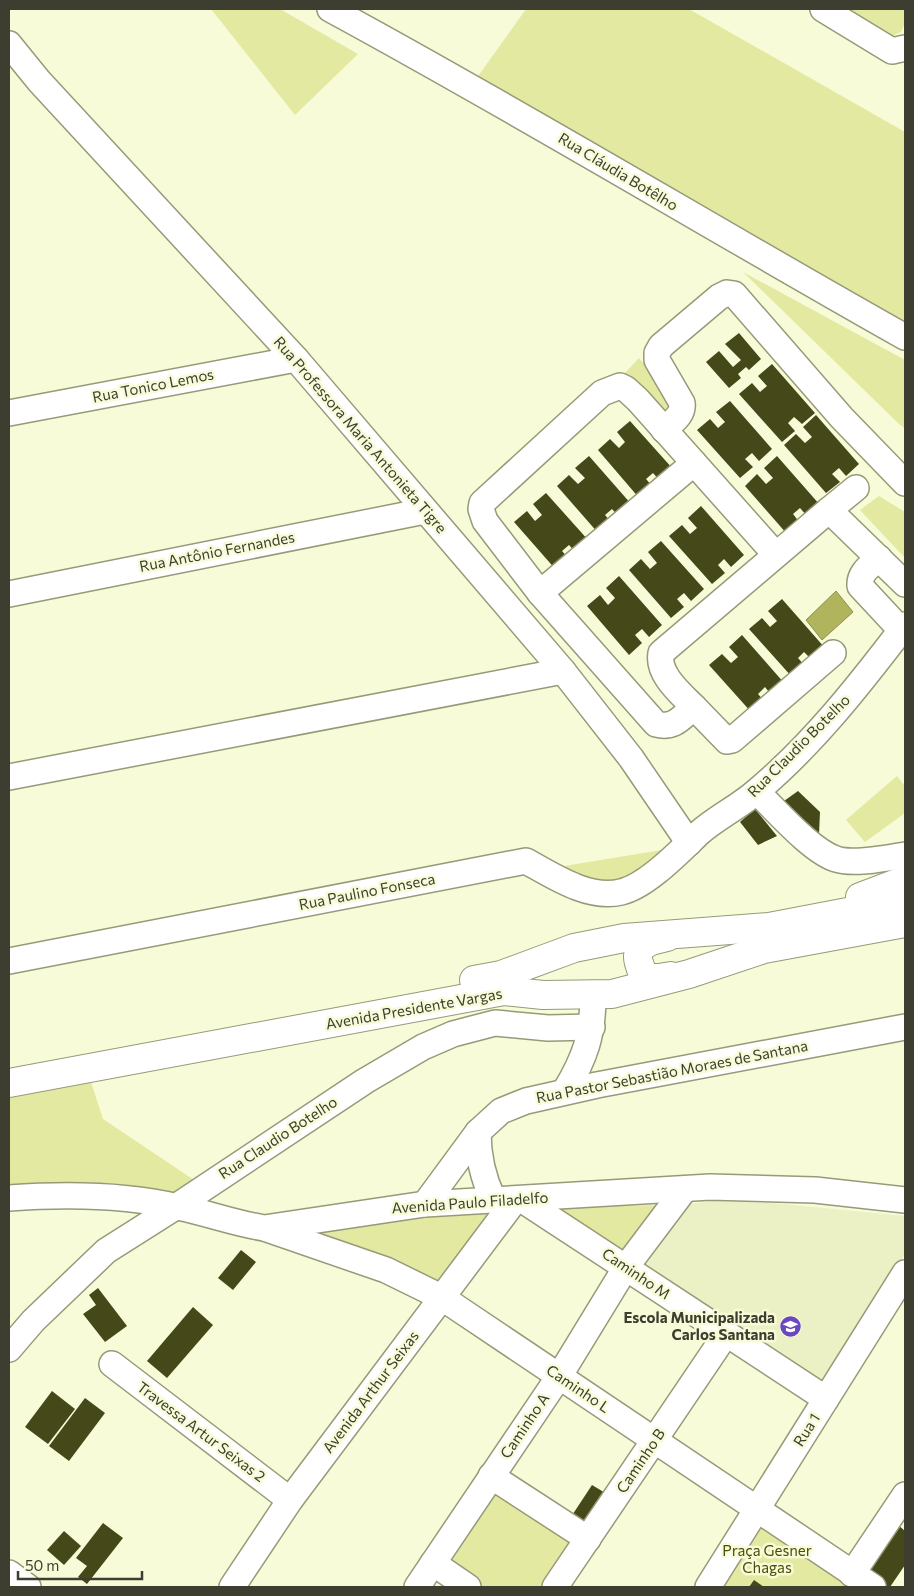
<svg xmlns="http://www.w3.org/2000/svg" width="914" height="1596" viewBox="0 0 914 1596" font-family="Commissioner,sans-serif">
<style>
.built{fill:#ecf0c5}
.green{fill:#e4e9a2}
.water{fill:#afb45d;stroke:#8d9150}
.building{fill:#454819}
.lines{fill:none;stroke-linecap:round;stroke-linejoin:round}
.minor-casing{stroke:#979a79;stroke-width:28}
.major-casing{stroke:#979a79;stroke-width:30}
.minor{stroke:#fff;stroke-width:25}
.major{stroke:#fff;stroke-width:28}
.labels{text-anchor:middle;stroke-width:5;stroke-linejoin:round;paint-order:stroke}
.street-label{font-size:15px;fill:#3d3e30;stroke:#f7fbd7}
.poi-label{font-size:15px;font-weight:bold;fill:#3d3e30;stroke:#f7fbd7;text-anchor:end}
.park-label{font-size:15px;fill:#4b4d08;stroke:#f7fbd7}
</style>
<rect width="100%" height="100%" fill="#f7fbd7"/>
<path class="built" d="M 712,1201 L 772,1203 L 905,1216 L 905,1254 L 816,1387 L 635,1267 L 680,1205 Z"/>
<g class="green">
<path d="M 211,9 L 280,9 L 358,54 L 295,115 Z"/>
<path d="M 526,9 L 689,9 L 905,132 L 905,324 L 476,79 Z"/>
<path d="M 840,9 L 905,9 L 905,23 L 901,32 L 890,37 Z"/>
<path d="M 743,272 L 905,360 L 905,428 L 900,425 Z"/>
<path d="M 639,358 L 677,402 L 660,416 L 624,374 Z"/>
<path d="M 879,496 L 905,512 L 905,558 L 860,510 Z"/>
<path d="M 897,776 L 905,786 L 905,813 L 865,842 L 846,820 Z"/>
<path d="M 674,848 L 619,890 L 546,869 Z"/>
<path d="M 90,1079 L 103,1119 L 194,1180 L 171,1196 L 90,1182 L 9,1187 L 9,1094 Z"/>
<path d="M 667,1205 L 627,1260 L 550,1207 Z"/>
<path d="M 494,1207 L 438,1285 L 299,1232 Z"/>
<path d="M 488,1485 L 575,1544 L 545,1587 L 480,1587 L 438,1558 Z"/>
<path d="M 759,1523 L 858,1587 L 717,1587 Z"/>
</g>
<path class="water" d="M 836,591 L 853,612 L 822,640 L 806,620 Z"/>
<g class="building">
<path d="M 739,333 L 761,359 L 749,370 L 746,367 L 738,374 L 741,378 L 729,388 L 706,362 L 719,351 L 733,367 L 741,360 L 725,344 Z"/>
<path d="M 772,364 L 815,413 L 802,424 L 794,417 L 788,423 L 795,431 L 782,442 L 739,394 L 752,383 L 760,392 L 767,386 L 758,376 Z"/>
<path d="M 730,401 L 772,449 L 759,461 L 752,453 L 745,459 L 753,467 L 740,478 L 697,430 L 710,419 L 718,428 L 725,422 L 716,412 Z"/>
<path d="M 816,415 L 859,464 L 846,476 L 839,468 L 832,474 L 840,482 L 826,493 L 784,445 L 796,434 L 805,443 L 812,437 L 803,427 Z"/>
<path d="M 630,421 L 673,469 L 660,481 L 653,473 L 646,479 L 653,487 L 640,499 L 598,450 L 610,439 L 619,448 L 625,442 L 617,432 Z"/>
<path d="M 589,456 L 632,505 L 619,517 L 612,509 L 605,515 L 612,523 L 599,534 L 557,486 L 569,475 L 578,484 L 585,478 L 575,468 Z"/>
<path d="M 777,456 L 820,505 L 807,516 L 800,508 L 793,514 L 800,523 L 787,534 L 745,486 L 757,474 L 766,484 L 773,478 L 764,468 Z"/>
<path d="M 546,493 L 589,541 L 576,553 L 569,545 L 562,551 L 569,559 L 557,571 L 514,522 L 527,511 L 535,521 L 542,515 L 533,504 Z"/>
<path d="M 701,506 L 744,555 L 731,567 L 724,559 L 718,565 L 725,573 L 712,584 L 669,536 L 682,525 L 690,534 L 697,528 L 688,518 Z"/>
<path d="M 661,541 L 704,589 L 691,601 L 684,593 L 677,599 L 684,607 L 671,618 L 629,570 L 641,559 L 650,569 L 657,563 L 648,552 Z"/>
<path d="M 619,576 L 662,625 L 649,637 L 642,629 L 635,635 L 642,643 L 629,655 L 587,606 L 600,595 L 608,605 L 615,598 L 606,588 Z"/>
<path d="M 782,599 L 825,648 L 812,660 L 804,652 L 798,658 L 805,666 L 792,677 L 749,629 L 762,618 L 770,627 L 777,621 L 768,611 Z"/>
<path d="M 742,635 L 785,684 L 772,696 L 765,687 L 758,694 L 765,702 L 752,713 L 709,665 L 722,654 L 731,663 L 738,657 L 729,647 Z"/>
<path d="M 798,791 L 820,812 L 819,834 L 784,801 Z"/>
<path d="M 755,809 L 777,836 L 758,845 L 740,822 Z"/>
<path d="M 241,1250 L 256,1262 L 233,1290 L 218,1278 Z"/>
<path d="M 98,1288 L 127,1326 L 105,1342 L 83,1314 L 96,1305 L 89,1295 Z"/>
<path d="M 193,1307 L 213,1325 L 167,1378 L 147,1361 Z"/>
<path d="M 52,1391 L 75,1409 L 48,1444 L 25,1427 Z"/>
<path d="M 85,1398 L 105,1413 L 69,1461 L 49,1446 Z"/>
<path d="M 592,1485 L 612,1497 L 587,1536 L 567,1523 Z"/>
<path d="M 103,1523 L 123,1538 L 87,1584 L 78,1577 L 87,1566 L 76,1558 Z"/>
<path d="M 898,1525 L 905,1531 L 905,1565 L 890,1587 L 888,1587 L 866,1573 Z"/>
<path d="M 64,1531 L 81,1546 L 64,1565 L 47,1550 Z"/>
<path d="M 754,1580 L 764,1587 L 749,1587 Z"/>
</g>
<g class="lines">
<defs>
<g id="minor">
<path d="M 330,9 C 524,114 713,229 905,337"/>
<path d="M 823,9 L 892,51 L 905,48"/>
<path d="M 9,44 L 39,81 L 296,359 L 563,671 L 631,758 L 689,843"/>
<path d="M 9,413 L 296,359"/>
<path d="M 664,430 C 672,422 684,415 682,403 L 657,360 L 657,353 L 661,346 L 719,297 L 727,293 L 734,294 L 842,418 L 905,483"/>
<path d="M 829,510 L 856,488"/>
<path d="M 776,555 L 638,400 L 626,389 L 620,386 L 602,393 L 482,503 L 481,509 L 485,521 L 540,593 L 656,724 C 674,729 681,718 694,707 C 680,693 657,674 661,653 L 829,510 L 905,584"/>
<path d="M 879,558 C 870,566 859,573 860,586 L 901,630"/>
<path d="M 540,593 L 694,463"/>
<path d="M 9,594 L 425,511"/>
<path d="M 694,707 L 727,741 L 732,740 L 833,653"/>
<path d="M 9,777 L 563,671"/>
<path d="M 757,792 C 776,810 811,851 836,859 C 853,865 887,858 905,855"/>
<path d="M 9,961 L 526,861 C 553,876 589,900 621,892 C 647,886 680,851 699,833 C 717,817 739,807 757,791 C 814,743 860,684 905,625"/>
<path d="M 565,1091 C 585,1058 593,1035 593,996"/>
<path d="M 478,1132 C 478,1156 483,1178 493,1199"/>
<path d="M 9,1198 C 65,1194 123,1194 178,1207 C 207,1213 234,1223 264,1228 L 425,1204 L 710,1187 L 815,1190 L 905,1200"/>
<path d="M 521,1199 L 826,1399"/>
<path d="M 425,1204 L 478,1132 L 501,1111 L 526,1101 L 597,1085 L 905,1027"/>
<path d="M 267,1229 L 386,1270 L 441,1297 L 873,1587"/>
<path d="M 9,1349 L 33,1321 L 106,1251 L 177,1206 L 365,1081 L 423,1047 L 453,1034 L 495,1023 L 548,1028 L 592,1027"/>
<path d="M 112,1364 L 290,1500"/>
<path d="M 491,1476 L 588,1539"/>
<path d="M 433,1563 L 468,1587"/>
<path d="M 9,1573 L 28,1587"/>
<path d="M 852,1574 L 905,1495"/>
<path d="M 232,1587 L 290,1500 L 515,1200"/>
<path d="M 417,1587 L 560,1375 L 626,1267 L 684,1190"/>
<path d="M 555,1587 L 726,1334"/>
<path d="M 708,1587 L 905,1273"/>
</g>
<g id="major">
<path d="M 860,897 L 905,880"/>
<path d="M 667,937 L 651,941 L 642,946 C 637,954 637,958 640,966 C 644,982 659,978 671,976"/>
<path d="M 474,980 L 501,975 L 574,948 L 624,938 L 769,927 L 905,901"/>
<path d="M 9,1083 L 504,991 L 543,995 L 612,994 L 689,974 L 764,949 L 905,923"/>
</g>
</defs>
<use href="#minor" class="minor-casing"/>
<use href="#major" class="major-casing"/>
<use href="#minor" class="minor"/>
<use href="#major" class="major"/>
</g>
<defs>
<symbol id="school-disc" viewBox="-11 -11 22 22"><circle r="9.5" fill="#6a47c0" stroke="#f7fbd7"/><path d="M0-5L7-2L0 1L-7-2ZM-4 1L0 2.5L4 1V4Q0 6-4 4Z" fill="#fff"/></symbol>
</defs>
<g fill-rule="evenodd">
<use href="#school-disc" x="778" y="1314" width="25" height="25"/>
</g>
<g class="labels">
<g class="street-label">
<text transform="translate(618 172) rotate(31)" y="5">Rua Cláudia Botêlho</text>
<text transform="translate(153 386) rotate(-11)" y="5">Rua Tonico Lemos</text>
<text transform="translate(360 435) rotate(49)" y="5">Rua Professora Maria Antonieta Tigre</text>
<text transform="translate(217 552) rotate(-11)" y="5">Rua Antônio Fernandes</text>
<text transform="translate(799 746) rotate(-45)" y="5">Rua Claudio Botelho</text>
<text transform="translate(367 892) rotate(-11)" y="5">Rua Paulino Fonseca</text>
<text transform="translate(414 1009) rotate(-10)" y="5">Avenida Presidente Vargas</text>
<text transform="translate(672 1072) rotate(-11)" y="5">Rua Pastor Sebastião Moraes de Santana</text>
<text transform="translate(278 1138) rotate(-33)" y="5">Rua Claudio Botelho</text>
<text transform="translate(470 1203) rotate(-4)" y="5">Avenida Paulo Filadelfo</text>
<text transform="translate(636 1274) rotate(34)" y="5">Caminho M</text>
<text transform="translate(578 1389) rotate(34)" y="5">Caminho L</text>
<text transform="translate(371 1392) rotate(-53)" y="5">Avenida Arthur Seixas</text>
<text transform="translate(525 1426) rotate(-56)" y="5">Caminho A</text>
<text transform="translate(807 1430) rotate(-58)" y="5">Rua 1</text>
<text transform="translate(201 1432) rotate(37)" y="5">Travessa Artur Seixas 2</text>
<text transform="translate(641 1461) rotate(-56)" y="5">Caminho B</text>
</g>
<g class="poi-label">
<text x="775" y="1323">Escola Municipalizada<tspan x="775" dy="17">Carlos Santana</tspan></text>
</g>
<g class="park-label">
<text x="767" y="1556">Praça Gesner<tspan x="767" dy="17">Chagas</tspan></text>
</g>
</g>
<rect width="914" height="1596" fill="none" stroke="#3d3e30" stroke-width="20"/>
<path d="M18 1571v8h124v-8" fill="none" stroke="#3d3e30" stroke-width="2.5"/>
<text x="25" y="1571" font-size="15" fill="#3d3e30" stroke="#f7fbd7" stroke-width="4" paint-order="stroke">50 m</text>
</svg>
